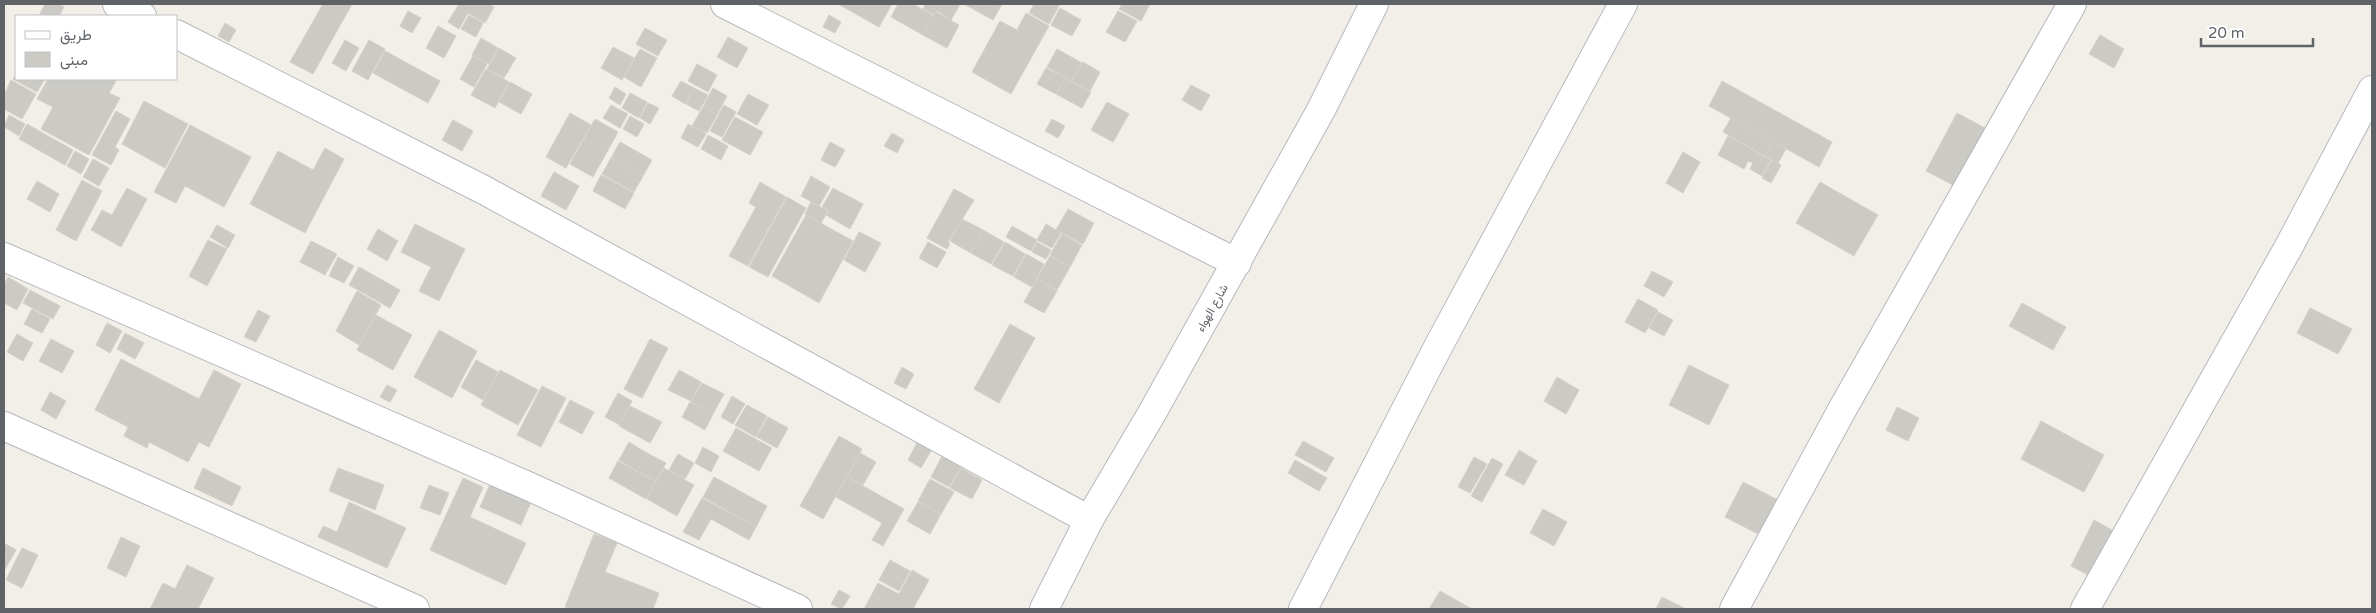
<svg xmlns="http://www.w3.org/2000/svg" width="2376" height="613" viewBox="0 0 2376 613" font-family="'Varela Round',Vazirmatn,sans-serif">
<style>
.building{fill:#cccac5;stroke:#d6d1c6}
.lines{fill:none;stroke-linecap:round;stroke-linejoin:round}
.minor-casing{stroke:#b5b8bc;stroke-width:30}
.minor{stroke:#fff;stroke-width:28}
.labels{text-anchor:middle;stroke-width:4;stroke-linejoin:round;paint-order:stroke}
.street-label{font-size:12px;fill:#5f6368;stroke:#fff}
</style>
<rect width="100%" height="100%" fill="#f1efe8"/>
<g class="building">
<path d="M 45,4 L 58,4 L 64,7 L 59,16 L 39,16 Z"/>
<path d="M 323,4 L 352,4 L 313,74 L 290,62 Z"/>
<path d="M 459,4 L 488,4 L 494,7 L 485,23 L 468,13 L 459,29 L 448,22 Z"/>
<path d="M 838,4 L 892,4 L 879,27 Z"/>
<path d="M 898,4 L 913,4 L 934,16 L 923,35 L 891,17 Z"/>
<path d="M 926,4 L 960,4 L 951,20 L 937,11 L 935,15 L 923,9 Z"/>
<path d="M 964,4 L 1002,4 L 993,20 Z"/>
<path d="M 1034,4 L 1060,4 L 1049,24 L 1029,13 Z"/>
<path d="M 1122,4 L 1150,4 L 1141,21 L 1119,9 Z"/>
<path d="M 1060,8 L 1081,20 L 1072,36 L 1051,25 Z"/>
<path d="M 408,11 L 421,18 L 412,33 L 400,26 Z"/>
<path d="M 1118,11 L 1137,21 L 1125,42 L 1106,32 Z"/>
<path d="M 936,12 L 959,25 L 947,48 L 923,35 Z"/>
<path d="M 1026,13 L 1049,26 L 1011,94 L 972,72 L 1000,21 L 1017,30 Z"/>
<path d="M 469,15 L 483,23 L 476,37 L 461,29 Z"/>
<path d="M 829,15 L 841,22 L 835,33 L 823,27 Z"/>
<path d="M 225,23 L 236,30 L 229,42 L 218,36 Z"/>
<path d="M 438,26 L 456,36 L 444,58 L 426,48 Z"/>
<path d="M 645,28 L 667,40 L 658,56 L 636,44 Z"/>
<path d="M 2100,35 L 2124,49 L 2114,68 L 2089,54 Z"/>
<path d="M 728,37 L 748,48 L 737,68 L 717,57 Z"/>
<path d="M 481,38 L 498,48 L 489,64 L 472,55 Z"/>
<path d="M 345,40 L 359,48 L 346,71 L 332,63 Z"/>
<path d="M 369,40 L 385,49 L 368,80 L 352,71 Z"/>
<path d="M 613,47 L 634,58 L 622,80 L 601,68 Z"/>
<path d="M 499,48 L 516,58 L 504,78 L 487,69 Z"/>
<path d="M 640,49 L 657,58 L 641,87 L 624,77 Z"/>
<path d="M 1057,49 L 1082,63 L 1071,81 L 1047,67 Z"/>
<path d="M 385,51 L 440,81 L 428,103 L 373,73 Z"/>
<path d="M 473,56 L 487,64 L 474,87 L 460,79 Z"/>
<path d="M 1083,62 L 1100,72 L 1090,91 L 1072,81 Z"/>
<path d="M 697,64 L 717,75 L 708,92 L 688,81 Z"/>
<path d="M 1046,68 L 1065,78 L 1056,94 L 1037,84 Z"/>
<path d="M 486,69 L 509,82 L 495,108 L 471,95 Z"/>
<path d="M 16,74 L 16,79 L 45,79 L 37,92 L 13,79 Z"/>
<path d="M 1065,78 L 1091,92 L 1082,108 L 1056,94 Z"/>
<path d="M 48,79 L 117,79 L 109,93 L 120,98 L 89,155 L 41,129 L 53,107 L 37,99 Z"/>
<path d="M 11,80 L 36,94 L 22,119 L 4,109 L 4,95 Z"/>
<path d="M 681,81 L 694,88 L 685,104 L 672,96 Z"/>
<path d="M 1722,81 L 1832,142 L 1819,167 L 1709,106 Z"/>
<path d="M 510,82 L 532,94 L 521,114 L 499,102 Z"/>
<path d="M 1191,85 L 1210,95 L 1201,111 L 1182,100 Z"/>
<path d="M 615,87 L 626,94 L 620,105 L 609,98 Z"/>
<path d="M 694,88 L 708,95 L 699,111 L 686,104 Z"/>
<path d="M 713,88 L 727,96 L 717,115 L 703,107 Z"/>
<path d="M 630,93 L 647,102 L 639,118 L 622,108 Z"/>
<path d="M 748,94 L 769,105 L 757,125 L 737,114 Z"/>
<path d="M 144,101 L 188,124 L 165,168 L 122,144 Z"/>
<path d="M 1107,102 L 1129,114 L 1113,142 L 1091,130 Z"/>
<path d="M 648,103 L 659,108 L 650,124 L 640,118 Z"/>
<path d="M 611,105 L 628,114 L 620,128 L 603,118 Z"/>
<path d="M 724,105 L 736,112 L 722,137 L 710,131 Z"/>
<path d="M 703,107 L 717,115 L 707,133 L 692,126 Z"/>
<path d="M 116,111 L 130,119 L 115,147 L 119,150 L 111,165 L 92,155 Z"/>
<path d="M 570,113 L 591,125 L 566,168 L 546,157 Z"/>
<path d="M 1957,113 L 1985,128 L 1953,185 L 1926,171 Z"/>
<path d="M 9,115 L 25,124 L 19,136 L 4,127 Z"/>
<path d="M 630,116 L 644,124 L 637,137 L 623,129 Z"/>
<path d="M 735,117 L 763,132 L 750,155 L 722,140 Z"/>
<path d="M 1731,118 L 1773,141 L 1765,156 L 1723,132 Z"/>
<path d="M 595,119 L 618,132 L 593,177 L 570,164 Z"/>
<path d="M 1052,119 L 1065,126 L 1058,138 L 1045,131 Z"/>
<path d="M 453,120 L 473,131 L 462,151 L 442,140 Z"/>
<path d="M 27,124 L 73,150 L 65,165 L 19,139 Z"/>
<path d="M 688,124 L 706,134 L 698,147 L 681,138 Z"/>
<path d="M 190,125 L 251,157 L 224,207 L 185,186 L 176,203 L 154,192 Z"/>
<path d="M 892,133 L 904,140 L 897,153 L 884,146 Z"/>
<path d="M 708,135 L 728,146 L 721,160 L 701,149 Z"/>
<path d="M 1728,136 L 1771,160 L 1762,176 L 1750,169 L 1753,163 L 1748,161 L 1744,169 L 1718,155 Z"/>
<path d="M 1773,141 L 1786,149 L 1778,163 L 1765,156 Z"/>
<path d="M 620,142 L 652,160 L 643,176 L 611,158 Z"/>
<path d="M 830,142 L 845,150 L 835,167 L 821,160 Z"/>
<path d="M 325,148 L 344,159 L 305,233 L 250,204 L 278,151 L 313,170 Z"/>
<path d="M 75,151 L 89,159 L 81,174 L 67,166 Z"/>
<path d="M 1683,152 L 1700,162 L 1683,193 L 1666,183 Z"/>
<path d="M 611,158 L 643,176 L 634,192 L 602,174 Z"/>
<path d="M 93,159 L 109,168 L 99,186 L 83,177 Z"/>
<path d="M 1772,160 L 1781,165 L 1771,183 L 1762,178 Z"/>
<path d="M 554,172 L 579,186 L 566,210 L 541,196 Z"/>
<path d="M 601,175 L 634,193 L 625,209 L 593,191 Z"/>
<path d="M 811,176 L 830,187 L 819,206 L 801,196 Z"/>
<path d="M 82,180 L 102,191 L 76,241 L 56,230 Z"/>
<path d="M 37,181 L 59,194 L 50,212 L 27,199 Z"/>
<path d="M 760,182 L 786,197 L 748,266 L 729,256 L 756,207 L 749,203 Z"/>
<path d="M 1820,182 L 1878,215 L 1854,256 L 1796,223 Z"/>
<path d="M 127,188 L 147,199 L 121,247 L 91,230 L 102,210 L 112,215 Z"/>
<path d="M 833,188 L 863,204 L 850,229 L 826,215 L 829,211 L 822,207 Z"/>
<path d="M 954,189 L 974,200 L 948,242 L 950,244 L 947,249 L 927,238 Z"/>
<path d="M 787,197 L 806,208 L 768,277 L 749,267 Z"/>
<path d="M 811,202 L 828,211 L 821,223 L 805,214 Z"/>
<path d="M 1068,209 L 1094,223 L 1083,244 L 1056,230 Z"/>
<path d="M 806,215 L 853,241 L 819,303 L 772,276 Z"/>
<path d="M 962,219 L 983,230 L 971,253 L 950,241 Z"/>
<path d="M 415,224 L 465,249 L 439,301 L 419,291 L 431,267 L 401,252 Z"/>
<path d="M 1046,224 L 1061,233 L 1052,248 L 1037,240 Z"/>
<path d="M 217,225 L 235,235 L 228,248 L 210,237 Z"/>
<path d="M 1012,226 L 1037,240 L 1031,251 L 1006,237 Z"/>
<path d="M 378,229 L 398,241 L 387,261 L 367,249 Z"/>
<path d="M 983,230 L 1004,242 L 991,264 L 971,253 Z"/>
<path d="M 859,232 L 881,243 L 865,272 L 844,260 Z"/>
<path d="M 1062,234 L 1082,245 L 1070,267 L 1050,255 Z"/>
<path d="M 208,240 L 227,249 L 207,286 L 189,276 Z"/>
<path d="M 311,241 L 337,254 L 325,275 L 300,262 Z"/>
<path d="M 928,242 L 946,252 L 937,268 L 919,258 Z"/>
<path d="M 1005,242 L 1025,254 L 1013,276 L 992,265 Z"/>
<path d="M 1037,242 L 1051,250 L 1046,259 L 1032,252 Z"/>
<path d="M 1026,254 L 1044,264 L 1032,287 L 1014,277 Z"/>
<path d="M 1050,256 L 1070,267 L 1057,290 L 1037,279 Z"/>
<path d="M 338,257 L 354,266 L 344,283 L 329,276 Z"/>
<path d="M 359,267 L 400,290 L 390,308 L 349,285 Z"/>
<path d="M 1652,271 L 1673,282 L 1664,297 L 1644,286 Z"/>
<path d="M 8,277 L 28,289 L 17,310 L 4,303 L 4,285 Z"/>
<path d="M 1037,279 L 1057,291 L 1044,313 L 1024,302 Z"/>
<path d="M 30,290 L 60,306 L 53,319 L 23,303 Z"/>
<path d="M 357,291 L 381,305 L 359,345 L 336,331 Z"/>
<path d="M 1638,299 L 1658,310 L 1645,333 L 1625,322 Z"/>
<path d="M 2022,303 L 2066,327 L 2053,350 L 2009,326 Z"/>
<path d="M 2310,308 L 2352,329 L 2338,354 L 2297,333 Z"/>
<path d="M 32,309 L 50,319 L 42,333 L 24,324 Z"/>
<path d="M 258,310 L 270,316 L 256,342 L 244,337 Z"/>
<path d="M 1658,312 L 1673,320 L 1664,336 L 1649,328 Z"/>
<path d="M 376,315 L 412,335 L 393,370 L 357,350 Z"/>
<path d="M 107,323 L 122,331 L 110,353 L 96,345 Z"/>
<path d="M 1010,324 L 1035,338 L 999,403 L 974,389 Z"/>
<path d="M 439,330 L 477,351 L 452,398 L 414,377 Z"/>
<path d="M 125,333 L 144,343 L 135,359 L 117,349 Z"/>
<path d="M 17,334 L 33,343 L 23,361 L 7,352 Z"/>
<path d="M 51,339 L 74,351 L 62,373 L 39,361 Z"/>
<path d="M 650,339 L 668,348 L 642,398 L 624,389 Z"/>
<path d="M 121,359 L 199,399 L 214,370 L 241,384 L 209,447 L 199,442 L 188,462 L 149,442 L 147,448 L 124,436 L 128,427 L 95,410 Z"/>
<path d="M 476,360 L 498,372 L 483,400 L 461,387 Z"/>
<path d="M 1689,365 L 1729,385 L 1709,425 L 1669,405 Z"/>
<path d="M 902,367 L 914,374 L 906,389 L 894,383 Z"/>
<path d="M 500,370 L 538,390 L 518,425 L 481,405 Z"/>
<path d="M 679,370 L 701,382 L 691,401 L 668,390 Z"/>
<path d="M 1557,377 L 1579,390 L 1566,414 L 1544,401 Z"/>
<path d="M 702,383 L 724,394 L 713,414 L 691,402 Z"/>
<path d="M 387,385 L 397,390 L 390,402 L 380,397 Z"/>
<path d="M 542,386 L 566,398 L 541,447 L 517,435 Z"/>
<path d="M 50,392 L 66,401 L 56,419 L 41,410 Z"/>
<path d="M 618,393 L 632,401 L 620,425 L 605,417 Z"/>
<path d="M 732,396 L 745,404 L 733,424 L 721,417 Z"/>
<path d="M 570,400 L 594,412 L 582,434 L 559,422 Z"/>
<path d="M 690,402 L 713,414 L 705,430 L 682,417 Z"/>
<path d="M 747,405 L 767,416 L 756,437 L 735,425 Z"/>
<path d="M 630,406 L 662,422 L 650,443 L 619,426 Z"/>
<path d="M 1897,407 L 1919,418 L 1908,441 L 1886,430 Z"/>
<path d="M 768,417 L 788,428 L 777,448 L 757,437 Z"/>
<path d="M 2041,421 L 2104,455 L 2084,492 L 2021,459 Z"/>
<path d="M 736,428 L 772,448 L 759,471 L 723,451 Z"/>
<path d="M 839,436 L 862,449 L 823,519 L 800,506 Z"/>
<path d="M 918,441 L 932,449 L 921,468 L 908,460 Z"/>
<path d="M 1303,441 L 1334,458 L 1326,472 L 1295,455 Z"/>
<path d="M 629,442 L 647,453 L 637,471 L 619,460 Z"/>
<path d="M 703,447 L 719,456 L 711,472 L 695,463 Z"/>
<path d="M 1519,450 L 1537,461 L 1524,485 L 1505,475 Z"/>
<path d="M 647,453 L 666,463 L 656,481 L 637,471 Z"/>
<path d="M 860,453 L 876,462 L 863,485 L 847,477 Z"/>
<path d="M 678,454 L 694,463 L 685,479 L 669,470 Z"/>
<path d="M 942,456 L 961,467 L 949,487 L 931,477 Z"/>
<path d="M 1474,457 L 1487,464 L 1470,493 L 1458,487 Z"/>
<path d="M 1492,458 L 1503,464 L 1482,502 L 1471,496 Z"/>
<path d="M 1295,460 L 1327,478 L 1319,491 L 1288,473 Z"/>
<path d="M 618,461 L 656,482 L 646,499 L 609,478 Z"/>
<path d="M 203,468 L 241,487 L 232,506 L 194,488 Z"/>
<path d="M 338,468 L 384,485 L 375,510 L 329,491 Z"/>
<path d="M 664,468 L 694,485 L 677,516 L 647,499 Z"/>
<path d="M 961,468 L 982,480 L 972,499 L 950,488 Z"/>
<path d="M 714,477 L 767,506 L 756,527 L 703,497 Z"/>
<path d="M 847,477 L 904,509 L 883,546 L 872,540 L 882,523 L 836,497 Z"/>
<path d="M 463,478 L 483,487 L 470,517 L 526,543 L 506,585 L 430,550 Z"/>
<path d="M 930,479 L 954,492 L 941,514 L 918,501 Z"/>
<path d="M 1743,482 L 1780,501 L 1762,536 L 1725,517 Z"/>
<path d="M 490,484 L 531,502 L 521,525 L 480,507 Z"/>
<path d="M 429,485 L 449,493 L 440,515 L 420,508 Z"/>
<path d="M 702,498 L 756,527 L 749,540 L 711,519 L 699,540 L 683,532 Z"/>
<path d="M 349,502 L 406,528 L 387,568 L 318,537 L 323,526 L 337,532 Z"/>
<path d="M 918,502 L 941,514 L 930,534 L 907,521 Z"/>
<path d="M 1543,509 L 1567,522 L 1554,546 L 1530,533 Z"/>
<path d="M 2094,520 L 2119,534 L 2096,579 L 2071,566 Z"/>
<path d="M 594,534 L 617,543 L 605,572 L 659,593 L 653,609 L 571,609 L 565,607 Z"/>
<path d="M 121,537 L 140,546 L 126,577 L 107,568 Z"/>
<path d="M 4,543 L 16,550 L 4,571 Z"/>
<path d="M 22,548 L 38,555 L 22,588 L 6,580 Z"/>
<path d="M 890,560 L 910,571 L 899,591 L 879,580 Z"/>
<path d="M 187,565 L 214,578 L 198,609 L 150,609 L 163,583 L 175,589 Z"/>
<path d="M 912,570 L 929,580 L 913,609 L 864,609 L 878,583 L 899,594 Z"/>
<path d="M 839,590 L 850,596 L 842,609 L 831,604 Z"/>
<path d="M 1440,591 L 1472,609 L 1429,609 Z"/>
<path d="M 1662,597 L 1686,609 L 1656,609 Z"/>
</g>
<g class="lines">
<defs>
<g id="minor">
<path d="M 117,4 L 142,16"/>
<path d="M 725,4 L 1237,263"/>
<path d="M 176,34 L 484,190 L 1089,520"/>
<path d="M 4,257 L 528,486 L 798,609"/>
<path d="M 4,426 L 415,609"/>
<path d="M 1044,609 L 1089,520 L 1152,413 L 1321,110 L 1374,4"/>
<path d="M 1303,609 L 1439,345 L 1623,4"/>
<path d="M 1734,609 L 1843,408 L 2072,4"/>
<path d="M 2085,609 L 2287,250 L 2372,90"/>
</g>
</defs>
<use href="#minor" class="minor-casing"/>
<use href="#minor" class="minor"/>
</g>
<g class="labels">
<g class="street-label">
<text transform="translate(1212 308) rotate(-61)" y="4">شارع الهواء</text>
</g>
</g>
<rect width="2376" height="613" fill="none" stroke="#5f6368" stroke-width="10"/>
<rect x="15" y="15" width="162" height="65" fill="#ffffff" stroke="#bfc1c3"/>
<rect x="25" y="31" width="25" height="8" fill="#ffffff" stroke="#bfc1c3"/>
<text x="60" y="40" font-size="15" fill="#5f6368">طريق</text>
<rect x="25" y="52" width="25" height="15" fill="#cccac5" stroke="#bfc1c3"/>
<text x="60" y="65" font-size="15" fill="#5f6368">مبنى</text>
<path d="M2201 38v8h112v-8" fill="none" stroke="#5f6368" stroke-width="2.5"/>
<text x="2208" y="38" font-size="15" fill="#5f6368" stroke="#ffffff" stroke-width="4" paint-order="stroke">20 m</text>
</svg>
